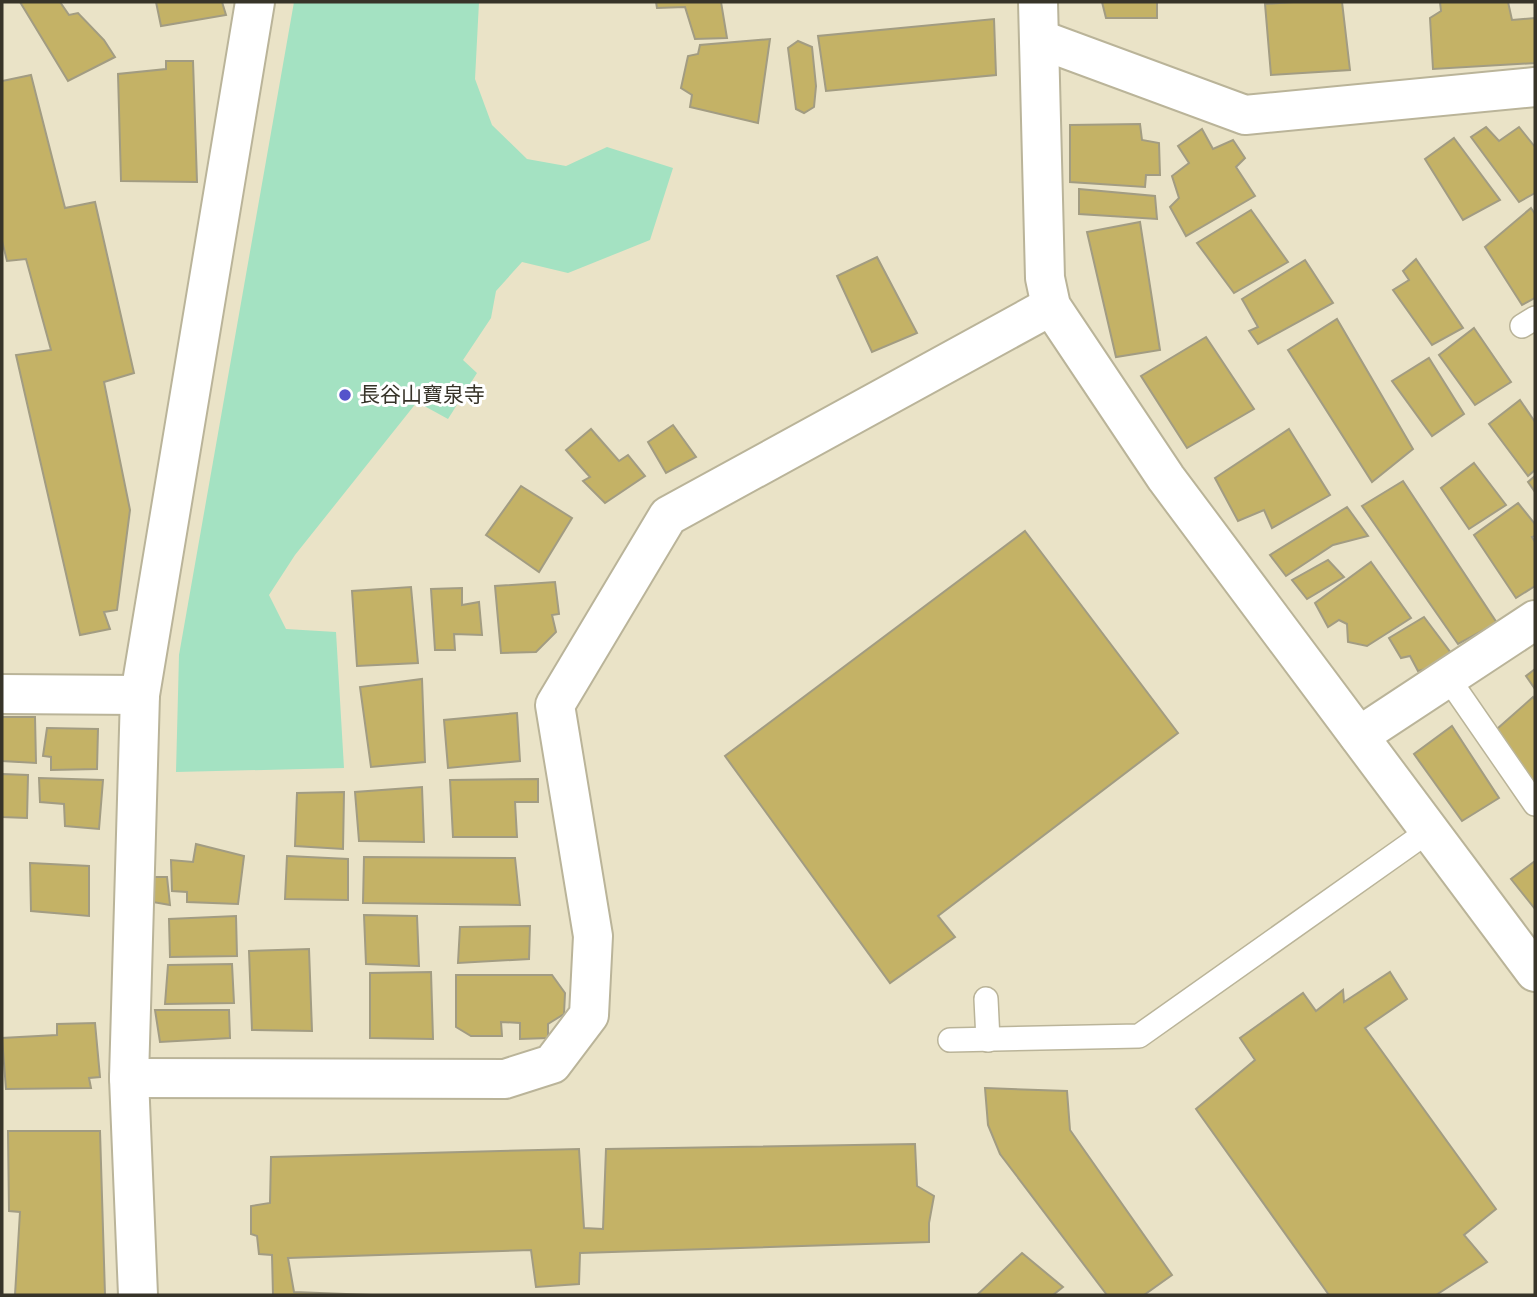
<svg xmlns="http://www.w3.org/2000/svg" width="1537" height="1297" viewBox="0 0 1537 1297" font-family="Lato,'Noto Sans JP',sans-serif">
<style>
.green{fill:#a4e2c2}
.building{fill:#c4b266;stroke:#a29c82;stroke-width:2}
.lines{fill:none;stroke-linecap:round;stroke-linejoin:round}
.lane-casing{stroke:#bab499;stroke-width:26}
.street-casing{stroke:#bab499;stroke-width:42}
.secondary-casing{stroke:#bab499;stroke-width:42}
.lane{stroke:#fff;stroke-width:23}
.street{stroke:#fff;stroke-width:38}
.secondary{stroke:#fff;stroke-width:38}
.poi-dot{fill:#5553cb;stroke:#fff;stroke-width:2.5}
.labels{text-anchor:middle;stroke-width:6;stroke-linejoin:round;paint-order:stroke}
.poi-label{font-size:21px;fill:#373429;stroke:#fff;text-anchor:start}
</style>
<rect width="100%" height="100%" fill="#eae3c7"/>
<path class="green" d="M 294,2 L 479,2 L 475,79 L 492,125 L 527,159 L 566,166 L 607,147 L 673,168 L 650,240 L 568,273 L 522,262 L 496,291 L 491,318 L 463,360 L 477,373 L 448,419 L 417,402 L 295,555 L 269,595 L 286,629 L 336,632 L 344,768 L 176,772 L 179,655 Z"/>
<g class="building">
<path d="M 20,2 L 60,2 L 69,15 L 78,13 L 104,40 L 115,57 L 68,81 Z"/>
<path d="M 156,2 L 222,2 L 226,15 L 161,26 Z"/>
<path d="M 656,2 L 721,2 L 727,38 L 695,39 L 685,7 L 657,8 Z"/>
<path d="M 1102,2 L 1157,2 L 1157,18 L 1106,18 Z"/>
<path d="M 1293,2 L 1342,2 L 1350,70 L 1271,75 L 1265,4 Z"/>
<path d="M 1440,2 L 1508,2 L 1512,20 L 1535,18 L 1535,63 L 1433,69 L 1430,18 L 1441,11 Z"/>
<path d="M 994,19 L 996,75 L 826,91 L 818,36 Z"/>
<path d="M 770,39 L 758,123 L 690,107 L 692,95 L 681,88 L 688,56 L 698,54 L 700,45 Z"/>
<path d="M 798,41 L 812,47 L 816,86 L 814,107 L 804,113 L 796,109 L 788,48 Z"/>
<path d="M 166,61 L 193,61 L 197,182 L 121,181 L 118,74 L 166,69 Z"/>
<path d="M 31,75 L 65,208 L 95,202 L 134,373 L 104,382 L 130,510 L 117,610 L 104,612 L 110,629 L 80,635 L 16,355 L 51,350 L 26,259 L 7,261 L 2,241 L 2,81 Z"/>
<path d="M 1140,124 L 1142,140 L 1159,143 L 1160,175 L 1146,175 L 1145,187 L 1070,182 L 1070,125 Z"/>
<path d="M 1486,127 L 1499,141 L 1519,127 L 1535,147 L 1535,193 L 1519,202 L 1471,137 Z"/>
<path d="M 1202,129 L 1213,149 L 1233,140 L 1245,158 L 1236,167 L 1255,196 L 1186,236 L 1170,207 L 1179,198 L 1172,176 L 1189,163 L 1178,146 Z"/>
<path d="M 1454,138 L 1500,200 L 1463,220 L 1425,159 Z"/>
<path d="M 1079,189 L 1155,196 L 1157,219 L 1079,214 Z"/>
<path d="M 1531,208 L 1535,214 L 1535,298 L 1522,305 L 1485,247 Z"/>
<path d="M 1251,210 L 1288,262 L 1234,293 L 1197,243 Z"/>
<path d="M 1140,222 L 1160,350 L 1116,357 L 1087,232 Z"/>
<path d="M 877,257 L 917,333 L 872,352 L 837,276 Z"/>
<path d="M 1416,259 L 1463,328 L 1432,345 L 1393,290 L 1409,280 L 1403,271 Z"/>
<path d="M 1305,260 L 1333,303 L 1258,344 L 1249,331 L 1258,327 L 1242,299 Z"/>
<path d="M 1337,319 L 1413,449 L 1372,482 L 1288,350 Z"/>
<path d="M 1474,328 L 1511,382 L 1475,405 L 1439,355 Z"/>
<path d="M 1206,337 L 1254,409 L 1187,448 L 1141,376 Z"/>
<path d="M 1429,358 L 1464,414 L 1432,436 L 1392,381 Z"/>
<path d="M 1520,400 L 1535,422 L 1535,470 L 1528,476 L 1489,424 Z"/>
<path d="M 673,425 L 696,457 L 666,473 L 648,442 Z"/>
<path d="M 591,429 L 619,461 L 628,455 L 645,476 L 605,503 L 583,481 L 590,477 L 566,450 Z"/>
<path d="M 1289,429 L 1330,495 L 1272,528 L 1264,510 L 1238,521 L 1215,478 Z"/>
<path d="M 1474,463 L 1506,505 L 1469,529 L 1441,488 Z"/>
<path d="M 1535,476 L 1535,492 L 1528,482 Z"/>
<path d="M 1403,481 L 1497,623 L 1458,644 L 1362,506 Z"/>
<path d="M 521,486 L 572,518 L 539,572 L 486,535 Z"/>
<path d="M 1518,503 L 1535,524 L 1535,536 L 1532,537 L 1535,542 L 1535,586 L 1516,598 L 1474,535 Z"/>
<path d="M 1347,507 L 1368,536 L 1333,545 L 1286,576 L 1270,555 Z"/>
<path d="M 1025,531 L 1178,733 L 938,916 L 955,937 L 890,983 L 725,756 Z"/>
<path d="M 1328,560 L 1344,577 L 1307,599 L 1292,580 Z"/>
<path d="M 1371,562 L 1411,618 L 1367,646 L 1348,642 L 1347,624 L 1339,620 L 1328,627 L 1315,603 Z"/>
<path d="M 555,582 L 559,614 L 552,615 L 556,632 L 536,652 L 501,653 L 495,586 Z"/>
<path d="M 411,587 L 418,663 L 357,666 L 352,591 Z"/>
<path d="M 462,588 L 462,605 L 479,602 L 482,635 L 454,634 L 455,650 L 435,650 L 431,589 Z"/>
<path d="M 1424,617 L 1457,661 L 1418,671 L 1410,656 L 1401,658 L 1389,638 Z"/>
<path d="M 1535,669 L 1535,689 L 1526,676 Z"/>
<path d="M 422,679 L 425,762 L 371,767 L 360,687 Z"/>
<path d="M 1533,697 L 1535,700 L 1535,786 L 1497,729 Z"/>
<path d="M 517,713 L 520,761 L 448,768 L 444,720 Z"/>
<path d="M 2,717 L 35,717 L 36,763 L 2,761 Z"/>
<path d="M 1452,726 L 1499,798 L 1462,821 L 1414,754 Z"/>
<path d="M 47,728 L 98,729 L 97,769 L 51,770 L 51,757 L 43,756 Z"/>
<path d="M 2,774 L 28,775 L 27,818 L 2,817 Z"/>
<path d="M 39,778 L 103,780 L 99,829 L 65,826 L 64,804 L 40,802 Z"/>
<path d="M 538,779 L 538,802 L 515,802 L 517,837 L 453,837 L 450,780 Z"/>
<path d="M 422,787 L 424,842 L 359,841 L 355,792 Z"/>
<path d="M 344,792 L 343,849 L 295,846 L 297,793 Z"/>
<path d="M 196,844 L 244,856 L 238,904 L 187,902 L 187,892 L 172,891 L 171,860 L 193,862 Z"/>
<path d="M 287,856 L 348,859 L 348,900 L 285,899 Z"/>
<path d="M 364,857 L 515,858 L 520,905 L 363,903 Z"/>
<path d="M 1535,861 L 1535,909 L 1511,879 Z"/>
<path d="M 30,863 L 89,866 L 89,916 L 31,911 Z"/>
<path d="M 149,877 L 167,877 L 170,905 L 147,901 Z"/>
<path d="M 364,915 L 417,916 L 419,966 L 366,964 Z"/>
<path d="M 236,916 L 237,956 L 170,957 L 169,919 Z"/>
<path d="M 530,926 L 529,959 L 458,963 L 460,927 Z"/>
<path d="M 309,949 L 312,1031 L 252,1030 L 249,951 Z"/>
<path d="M 232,964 L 234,1003 L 165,1004 L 168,965 Z"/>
<path d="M 431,972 L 433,1039 L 370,1038 L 370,973 Z"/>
<path d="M 1390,972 L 1407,999 L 1365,1028 L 1496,1209 L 1464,1235 L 1487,1262 L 1436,1295 L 1329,1295 L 1196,1109 L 1255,1060 L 1240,1038 L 1303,993 L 1316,1011 L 1343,990 L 1344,1002 Z"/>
<path d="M 456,975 L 552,975 L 565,993 L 564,1014 L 548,1024 L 548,1038 L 520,1039 L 520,1023 L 501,1022 L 502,1036 L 471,1036 L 456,1027 Z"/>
<path d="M 155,1010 L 229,1010 L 230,1038 L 160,1042 Z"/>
<path d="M 95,1023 L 100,1077 L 89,1078 L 91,1088 L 6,1089 L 2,1038 L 57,1035 L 57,1024 Z"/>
<path d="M 985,1088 L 1067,1091 L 1070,1130 L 1172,1275 L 1144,1295 L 1107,1295 L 1000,1154 L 988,1125 Z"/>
<path d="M 8,1131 L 100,1131 L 105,1295 L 15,1295 L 20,1212 L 9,1211 Z"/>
<path d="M 915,1144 L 917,1186 L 934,1196 L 929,1223 L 929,1242 L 580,1253 L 579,1284 L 536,1287 L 531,1250 L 288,1258 L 294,1292 L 372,1295 L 273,1295 L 272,1255 L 259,1254 L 257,1236 L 251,1234 L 251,1206 L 270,1203 L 271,1157 L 579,1149 L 584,1228 L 603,1229 L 606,1149 Z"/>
<path d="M 1022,1253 L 1063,1287 L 1053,1295 L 977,1295 Z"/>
</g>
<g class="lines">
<defs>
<g id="lane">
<path d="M 1522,326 L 1535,318"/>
<path d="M 1448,678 L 1535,804"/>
<path d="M 986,999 L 988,1040"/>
<path d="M 950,1040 L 1139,1036 L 1430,830"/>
</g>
<g id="street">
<path d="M 1039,39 L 1245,115 L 1535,87"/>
<path d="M 2,694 L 140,695"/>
<path d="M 1359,736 L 1535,620"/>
<path d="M 129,1078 L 505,1079 L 552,1064 L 589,1015 L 593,936 L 555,705 L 668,516 L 1051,306"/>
<path d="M 138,1295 L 129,1078 L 140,695 L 255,2"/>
</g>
<path id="secondary" d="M 1038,2 L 1045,278 L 1051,306 L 1166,478 L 1535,972"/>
</defs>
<use href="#lane" class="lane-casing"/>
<use href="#street" class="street-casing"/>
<use href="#secondary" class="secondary-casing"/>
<use href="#lane" class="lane"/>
<use href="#street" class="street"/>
<use href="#secondary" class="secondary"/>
</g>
<circle class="poi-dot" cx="345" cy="395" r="7"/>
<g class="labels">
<g class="poi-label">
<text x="359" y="402">長谷山寶泉寺</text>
</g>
</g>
<rect width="1537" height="1297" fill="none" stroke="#373429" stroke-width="7"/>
</svg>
